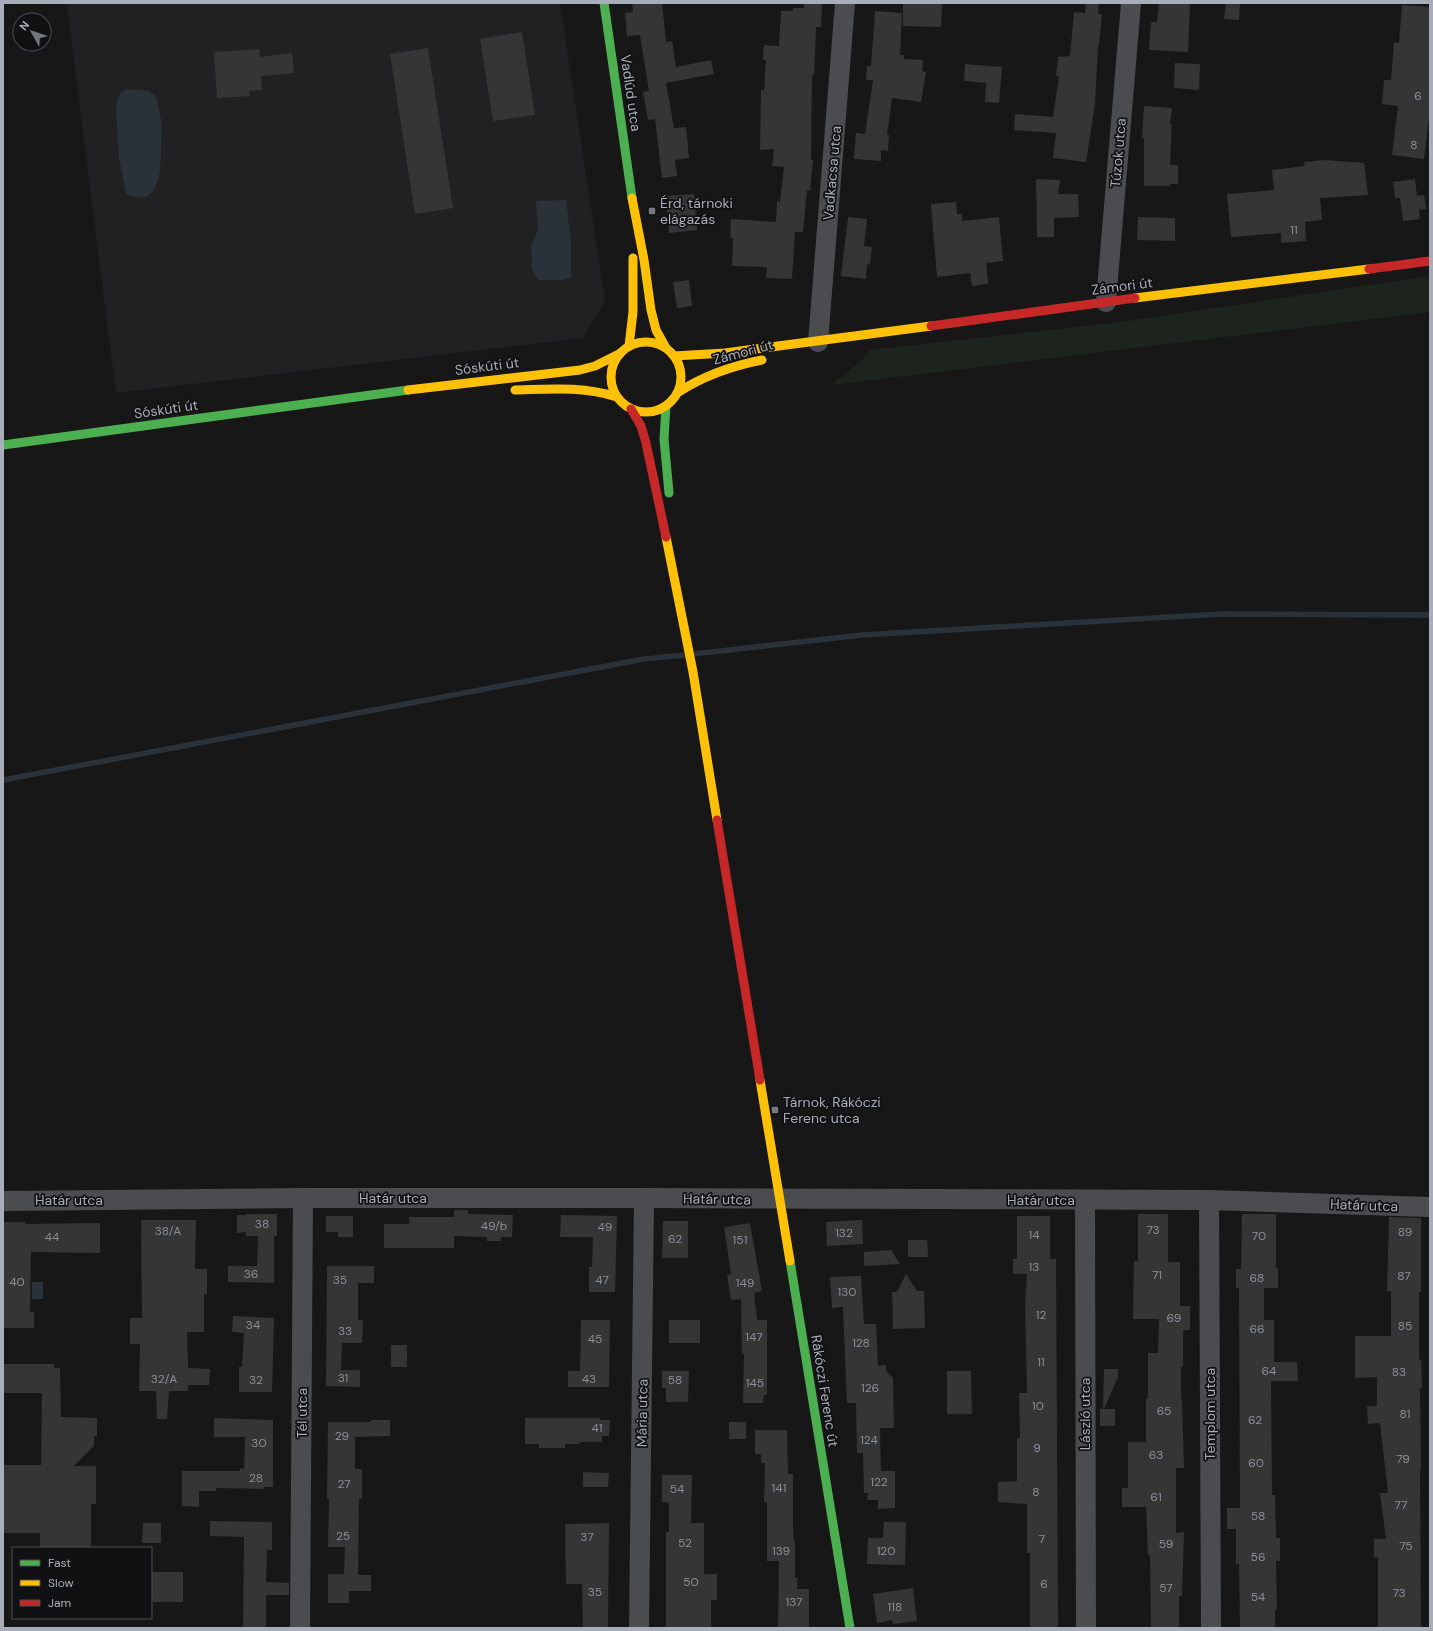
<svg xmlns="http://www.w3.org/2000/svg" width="1433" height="1631" viewBox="0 0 1433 1631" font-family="'DM Sans',sans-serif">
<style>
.built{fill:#212123}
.green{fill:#1d241e}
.water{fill:#2a3239}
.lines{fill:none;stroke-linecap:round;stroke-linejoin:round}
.stream{stroke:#2a3239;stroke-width:5.5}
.building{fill:#353536}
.street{stroke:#4b4c50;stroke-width:20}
.fast{stroke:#4caf50;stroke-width:9}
.slow{stroke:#ffc107;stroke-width:9}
.jam{stroke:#c62828;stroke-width:9}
.poi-dot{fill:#757880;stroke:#111113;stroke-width:1.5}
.labels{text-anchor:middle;stroke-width:3.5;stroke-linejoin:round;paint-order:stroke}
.number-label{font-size:12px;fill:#8b8f98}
.street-label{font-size:14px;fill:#a8adb8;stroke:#111113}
.poi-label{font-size:14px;fill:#a8adb8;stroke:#111113;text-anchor:start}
</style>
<rect width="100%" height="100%" fill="#171717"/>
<path class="built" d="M 67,3 L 560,3 L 605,301 L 583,338 L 116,393 Z"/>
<path class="green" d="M 1430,276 L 1430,312 L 831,385 L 863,359 L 870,350 L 1121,322 Z"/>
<g class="water">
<path d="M 127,89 L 148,91 L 156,96 C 158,104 160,112 161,120 C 162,129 161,139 161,148 C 161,169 159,212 126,193 L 119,158 L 116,108 L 118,98 L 121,93 Z"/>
<path d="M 566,200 L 571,242 L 571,278 L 561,280 L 538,280 L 532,269 L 531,246 L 538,230 L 536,201 Z"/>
<rect x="32" y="1282" width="11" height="17"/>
</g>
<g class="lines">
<g class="stream">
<path d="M 694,654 L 862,635 L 1221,614 L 1430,615"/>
<path d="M 3,780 L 644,659 L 685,655"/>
</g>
</g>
<g class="building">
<path d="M 632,3 L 662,3 L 666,42 L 672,41 L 676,67 L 711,60 L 714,74 L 666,83 L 674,128 L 686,127 L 689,158 L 675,160 L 677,176 L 662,178 L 655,119 L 648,120 L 643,92 L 649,91 L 640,35 L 627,36 L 625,13 L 633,12 Z"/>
<path d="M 804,3 L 822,3 L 821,27 L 816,27 L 814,75 L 812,75 L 811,160 L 813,160 L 810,191 L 807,190 L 803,232 L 795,232 L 792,279 L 766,278 L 767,267 L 732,266 L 733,238 L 730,238 L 731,219 L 776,222 L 777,201 L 780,202 L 784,167 L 772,166 L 774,149 L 760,150 L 761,90 L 764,90 L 766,60 L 763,60 L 764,45 L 779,46 L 781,11 L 793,11 L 793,8 L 804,8 Z"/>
<path d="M 903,3 L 942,3 L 941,27 L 903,26 Z"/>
<path d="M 1086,3 L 1099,4 L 1098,14 L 1102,14 L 1099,45 L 1098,45 L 1095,104 L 1086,162 L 1053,158 L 1056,133 L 1014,130 L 1015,114 L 1053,117 L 1059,76 L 1056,76 L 1058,57 L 1070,56 L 1074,12 L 1085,13 Z"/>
<path d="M 1159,3 L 1190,3 L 1188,52 L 1149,50 L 1151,22 L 1157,22 Z"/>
<path d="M 1226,3 L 1240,3 L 1239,20 L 1224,19 Z"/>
<path d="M 1402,5 L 1430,7 L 1430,109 L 1424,159 L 1392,155 L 1398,106 L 1382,104 L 1384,80 L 1391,80 L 1394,42 L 1399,43 Z"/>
<path d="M 875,11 L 902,13 L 900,55 L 904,55 L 904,59 L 923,60 L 922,71 L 926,72 L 921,102 L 892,98 L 887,135 L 889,135 L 888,151 L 881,150 L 881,161 L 854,159 L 856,133 L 865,134 L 873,80 L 866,80 L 867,66 L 871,66 Z"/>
<path d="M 522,32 L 535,115 L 493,121 L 480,39 Z"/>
<path d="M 428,48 L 453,208 L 415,214 L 390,54 Z"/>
<path d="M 259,49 L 260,57 L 292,53 L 294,73 L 261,76 L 262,90 L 249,91 L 250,96 L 217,98 L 214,52 Z"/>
<path d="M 1175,63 L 1200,64 L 1199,90 L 1174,88 Z"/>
<path d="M 965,64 L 1002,67 L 999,103 L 985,102 L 986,83 L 964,81 Z"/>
<path d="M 1144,106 L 1172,108 L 1170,124 L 1172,124 L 1170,165 L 1178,165 L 1178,184 L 1170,184 L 1170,186 L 1144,186 L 1144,138 L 1142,138 Z"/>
<path d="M 1325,160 L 1364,163 L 1368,195 L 1320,198 L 1322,220 L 1305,222 L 1306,241 L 1281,243 L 1281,233 L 1231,237 L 1227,194 L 1274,190 L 1272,170 L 1305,166 L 1304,162 Z"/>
<path d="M 1036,179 L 1060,180 L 1058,194 L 1078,194 L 1079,217 L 1054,218 L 1054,237 L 1037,237 Z"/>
<path d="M 1415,179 L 1417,196 L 1424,195 L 1426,209 L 1419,210 L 1420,219 L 1403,221 L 1400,198 L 1395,198 L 1393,182 Z"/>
<path d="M 694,194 L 697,230 L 669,233 L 666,196 Z"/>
<path d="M 956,202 L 957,214 L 962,214 L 962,221 L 999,217 L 1003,261 L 986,263 L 988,284 L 972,286 L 970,273 L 937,277 L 931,204 Z"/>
<path d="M 848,217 L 867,219 L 864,246 L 872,247 L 870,265 L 867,264 L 866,279 L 841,276 Z"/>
<path d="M 1138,217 L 1175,218 L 1175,241 L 1137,240 Z"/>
<path d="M 689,280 L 692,306 L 677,308 L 673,282 Z"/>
<path d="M 454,1210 L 468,1210 L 468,1214 L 513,1215 L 512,1237 L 501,1237 L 501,1241 L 487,1241 L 487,1237 L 454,1236 L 454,1248 L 384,1248 L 384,1224 L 409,1224 L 409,1217 L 454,1217 Z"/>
<path d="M 246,1214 L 277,1214 L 277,1236 L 274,1236 L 274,1283 L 228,1282 L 228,1266 L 257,1266 L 258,1236 L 246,1236 L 246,1232 L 237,1233 L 237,1215 L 246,1215 Z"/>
<path d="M 1138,1214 L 1168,1214 L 1168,1262 L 1180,1262 L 1180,1306 L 1190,1306 L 1190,1330 L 1183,1330 L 1183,1367 L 1181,1367 L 1181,1399 L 1182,1399 L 1184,1468 L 1176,1468 L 1176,1533 L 1184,1532 L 1182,1596 L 1179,1596 L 1179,1628 L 1151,1628 L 1150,1555 L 1148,1555 L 1146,1507 L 1122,1507 L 1122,1488 L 1128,1488 L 1128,1442 L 1146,1442 L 1146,1399 L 1148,1399 L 1148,1353 L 1158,1353 L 1159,1319 L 1133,1319 L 1134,1261 L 1138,1261 Z"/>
<path d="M 1242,1214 L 1276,1214 L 1276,1268 L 1278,1268 L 1278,1288 L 1264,1288 L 1264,1320 L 1274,1320 L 1274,1362 L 1297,1362 L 1298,1381 L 1271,1381 L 1272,1495 L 1275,1495 L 1276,1538 L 1280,1538 L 1280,1561 L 1276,1561 L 1277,1610 L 1275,1610 L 1275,1628 L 1240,1628 L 1239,1564 L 1236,1564 L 1236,1529 L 1227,1529 L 1227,1508 L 1240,1508 L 1239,1288 L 1236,1288 L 1236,1269 L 1241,1269 Z"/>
<path d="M 561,1215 L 617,1216 L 615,1292 L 589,1292 L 589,1267 L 592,1267 L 593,1237 L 560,1237 Z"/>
<path d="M 326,1216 L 353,1216 L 353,1237 L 338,1237 L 338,1232 L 326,1232 Z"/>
<path d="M 1017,1216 L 1050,1216 L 1050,1259 L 1056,1259 L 1058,1628 L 1030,1628 L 1030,1553 L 1027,1553 L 1027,1504 L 998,1502 L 998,1482 L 1017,1481 L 1017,1438 L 1020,1438 L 1019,1393 L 1027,1393 L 1025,1305 L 1027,1274 L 1013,1274 L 1013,1259 L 1017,1259 Z"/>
<path d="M 1389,1217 L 1421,1218 L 1421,1292 L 1419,1292 L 1419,1360 L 1421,1359 L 1422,1388 L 1420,1388 L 1421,1469 L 1420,1469 L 1421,1628 L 1378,1628 L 1378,1557 L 1374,1557 L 1374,1539 L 1386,1539 L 1380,1493 L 1388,1493 L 1380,1423 L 1368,1424 L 1367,1406 L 1377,1406 L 1377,1377 L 1355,1378 L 1355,1336 L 1391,1336 L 1391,1291 L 1387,1291 Z"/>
<path d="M 141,1220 L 196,1220 L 195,1269 L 207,1269 L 207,1294 L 204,1294 L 204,1332 L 187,1332 L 188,1367 L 188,1368 L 210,1369 L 209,1385 L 188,1385 L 188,1391 L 169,1391 L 167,1419 L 157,1419 L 156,1391 L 139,1391 L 140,1344 L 130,1344 L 130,1318 L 142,1318 Z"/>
<path d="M 862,1220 L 863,1244 L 827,1246 L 826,1222 Z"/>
<path d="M 663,1221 L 688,1221 L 688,1258 L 662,1258 Z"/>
<path d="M 3,1222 L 25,1222 L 25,1224 L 100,1223 L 100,1253 L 31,1252 L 30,1312 L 34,1312 L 34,1328 L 3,1328 Z"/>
<path d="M 750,1223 L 762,1291 L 754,1293 L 757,1320 L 767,1320 L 767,1395 L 764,1395 L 763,1403 L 743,1403 L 744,1354 L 742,1354 L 741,1299 L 731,1300 L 727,1275 L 731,1274 L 724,1227 Z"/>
<path d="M 908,1240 L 927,1240 L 928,1257 L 908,1257 Z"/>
<path d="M 891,1250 L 900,1264 L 864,1266 L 864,1252 Z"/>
<path d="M 327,1266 L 374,1266 L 374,1283 L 358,1283 L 358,1320 L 363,1320 L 362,1343 L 342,1343 L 341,1370 L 360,1370 L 360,1387 L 326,1386 Z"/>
<path d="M 906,1274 L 917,1291 L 924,1291 L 925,1328 L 893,1329 L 892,1292 L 897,1292 Z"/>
<path d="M 861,1276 L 864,1324 L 876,1324 L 878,1366 L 886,1365 L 886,1371 L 893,1378 L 894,1428 L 880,1428 L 881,1471 L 895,1471 L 895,1508 L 878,1509 L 878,1500 L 867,1500 L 868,1493 L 864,1493 L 863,1453 L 857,1453 L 856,1403 L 847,1403 L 843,1307 L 832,1308 L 830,1277 Z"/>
<path d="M 233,1316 L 274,1318 L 272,1392 L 239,1392 L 239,1367 L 242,1367 L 244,1333 L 232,1332 Z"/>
<path d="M 581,1320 L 610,1320 L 609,1387 L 568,1387 L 568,1371 L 580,1371 Z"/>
<rect x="669" y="1320" width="31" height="23"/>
<rect x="391" y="1345" width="16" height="22"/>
<path d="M 3,1364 L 54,1364 L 54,1368 L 60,1368 L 61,1417 L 97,1418 L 97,1436 L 94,1436 L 94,1446 L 74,1466 L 96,1466 L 96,1504 L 91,1504 L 91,1548 L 40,1548 L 40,1533 L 3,1533 L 3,1465 L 41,1465 L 42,1393 L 3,1393 Z"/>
<path d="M 1104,1369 L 1118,1369 L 1118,1377 L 1104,1409 L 1115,1409 L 1115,1426 L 1100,1426 L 1100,1409 L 1103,1409 Z"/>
<path d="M 662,1371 L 689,1371 L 688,1402 L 666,1402 L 666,1388 L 662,1388 Z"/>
<path d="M 947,1371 L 971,1371 L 972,1414 L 947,1414 Z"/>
<path d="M 214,1418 L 273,1420 L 273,1487 L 264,1487 L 264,1489 L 216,1488 L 216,1491 L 199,1491 L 199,1507 L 182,1506 L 182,1471 L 240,1471 L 240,1468 L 244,1469 L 245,1437 L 214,1437 Z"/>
<path d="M 525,1418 L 600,1418 L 600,1420 L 610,1420 L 609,1436 L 602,1436 L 602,1442 L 580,1442 L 580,1444 L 565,1444 L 565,1448 L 539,1448 L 539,1444 L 525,1444 Z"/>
<path d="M 371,1420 L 390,1420 L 390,1436 L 355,1437 L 355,1469 L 362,1469 L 362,1499 L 359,1499 L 358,1575 L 371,1575 L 371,1591 L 349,1591 L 349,1603 L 328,1603 L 328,1574 L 344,1574 L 345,1547 L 328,1547 L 329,1499 L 327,1499 L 328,1422 L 371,1422 Z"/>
<rect x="729" y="1422" width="17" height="17"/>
<path d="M 755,1430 L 787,1430 L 788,1474 L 793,1474 L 793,1528 L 794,1541 L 795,1541 L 795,1578 L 798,1578 L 797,1589 L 809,1589 L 809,1628 L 778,1628 L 779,1561 L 767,1561 L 767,1502 L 764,1502 L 765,1463 L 761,1463 L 761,1454 L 755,1454 Z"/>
<path d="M 583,1472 L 609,1473 L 608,1487 L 583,1487 Z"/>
<path d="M 662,1475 L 692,1475 L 691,1523 L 704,1523 L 704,1574 L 717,1574 L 717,1600 L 711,1600 L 711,1628 L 666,1628 L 666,1532 L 669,1532 L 669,1503 L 662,1502 Z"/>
<path d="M 210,1521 L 272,1522 L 272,1550 L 267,1550 L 266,1582 L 289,1583 L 289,1595 L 266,1595 L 266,1628 L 243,1628 L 244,1537 L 210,1536 Z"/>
<path d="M 884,1522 L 906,1522 L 905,1565 L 867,1564 L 868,1538 L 883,1538 Z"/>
<path d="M 143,1523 L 161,1523 L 161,1543 L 142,1543 Z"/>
<path d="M 609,1523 L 608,1628 L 583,1628 L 582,1584 L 566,1584 L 565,1524 Z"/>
<path d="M 151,1572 L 183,1572 L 183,1602 L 153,1602 L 153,1599 L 151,1599 Z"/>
<path d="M 913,1588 L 917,1621 L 893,1624 L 892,1620 L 877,1623 L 873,1594 Z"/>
</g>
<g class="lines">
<g class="street">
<path d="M 1106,302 L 1131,3"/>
<path d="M 818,342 L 845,3"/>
<path d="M 1209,1200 L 1211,1628"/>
<path d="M 3,1201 L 303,1198 L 644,1198 L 1209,1200 L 1430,1207"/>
<path d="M 1085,1201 L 1086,1628"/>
<path d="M 300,1628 L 303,1198"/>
<path d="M 639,1628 L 644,1198"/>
</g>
<g class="fast">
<path d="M 604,3 L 632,198"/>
<path d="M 666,406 L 664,439 L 669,493"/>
<path d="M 3,445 L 408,390"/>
<path d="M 790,1261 L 850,1628"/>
</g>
<g class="slow">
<path d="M 632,198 L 644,260 L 651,310 L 656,330 L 666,348"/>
<path d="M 1135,298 L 1369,269"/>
<circle cx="646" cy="377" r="35"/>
<path d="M 629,346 L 633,312 L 633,258"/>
<path d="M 674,356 L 725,353 L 931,326"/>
<path d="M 408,390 L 580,370 L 595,366 L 619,354"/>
<path d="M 515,390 C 550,389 583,386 617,397"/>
<path d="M 677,393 C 703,376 731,366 762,360"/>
<path d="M 666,537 L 693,672 L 717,820"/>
<path d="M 760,1080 L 790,1261"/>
</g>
<g class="jam">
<path d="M 1369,269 L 1430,261"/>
<path d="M 931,326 L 1135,298"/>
<path d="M 631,409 L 641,426 L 646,443 L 666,537"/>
<path d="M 717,820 L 760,1080"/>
</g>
</g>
<g class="poi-dot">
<rect x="648" y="207" width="8" height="8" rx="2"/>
<rect x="771" y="1106" width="8" height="8" rx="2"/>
</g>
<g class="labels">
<g class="number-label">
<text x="1418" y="100">6</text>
<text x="1414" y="149">8</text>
<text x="1294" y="234">11</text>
<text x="262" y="1228">38</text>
<text x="494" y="1230">49/b</text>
<text x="605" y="1231">49</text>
<text x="1153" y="1234">73</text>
<text x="168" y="1235">38/A</text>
<text x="1405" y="1236">89</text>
<text x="844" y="1237">132</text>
<text x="1034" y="1239">14</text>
<text x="1259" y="1240">70</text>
<text x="52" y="1241">44</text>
<text x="675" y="1243">62</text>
<text x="740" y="1244">151</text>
<text x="1034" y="1271">13</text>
<text x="251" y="1278">36</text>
<text x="1157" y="1279">71</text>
<text x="1404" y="1280">87</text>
<text x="1257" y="1282">68</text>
<text x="340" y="1284">35</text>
<text x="602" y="1284">47</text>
<text x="17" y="1286">40</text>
<text x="745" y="1287">149</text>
<text x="847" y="1296">130</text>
<text x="1041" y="1319">12</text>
<text x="1174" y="1322">69</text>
<text x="253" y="1329">34</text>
<text x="1405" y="1330">85</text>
<text x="1257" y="1333">66</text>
<text x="345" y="1335">33</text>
<text x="754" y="1341">147</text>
<text x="595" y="1343">45</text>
<text x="861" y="1347">128</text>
<text x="1041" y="1366">11</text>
<text x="1269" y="1375">64</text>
<text x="1399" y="1376">83</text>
<text x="343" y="1382">31</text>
<text x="164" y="1383">32/A</text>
<text x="589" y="1383">43</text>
<text x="256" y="1384">32</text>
<text x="675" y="1384">58</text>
<text x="755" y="1387">145</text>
<text x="870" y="1392">126</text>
<text x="1038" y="1410">10</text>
<text x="1164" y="1415">65</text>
<text x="1405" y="1418">81</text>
<text x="1255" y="1424">62</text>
<text x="597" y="1432">41</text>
<text x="342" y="1440">29</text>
<text x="869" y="1444">124</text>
<text x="259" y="1447">30</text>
<text x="1037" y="1452">9</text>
<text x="1156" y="1459">63</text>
<text x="1403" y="1463">79</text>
<text x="1256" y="1467">60</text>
<text x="256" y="1482">28</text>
<text x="879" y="1486">122</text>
<text x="344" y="1488">27</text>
<text x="779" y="1492">141</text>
<text x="677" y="1493">54</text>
<text x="1036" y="1496">8</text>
<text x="1156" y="1501">61</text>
<text x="1401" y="1509">77</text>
<text x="1258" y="1520">58</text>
<text x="343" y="1540">25</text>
<text x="587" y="1541">37</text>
<text x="1042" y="1543">7</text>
<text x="685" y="1547">52</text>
<text x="1166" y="1548">59</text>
<text x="1406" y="1550">75</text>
<text x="781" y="1555">139</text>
<text x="886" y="1555">120</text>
<text x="1258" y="1561">56</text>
<text x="691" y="1586">50</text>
<text x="1044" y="1588">6</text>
<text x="1166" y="1592">57</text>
<text x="595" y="1596">35</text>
<text x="1399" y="1597">73</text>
<text x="1258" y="1601">54</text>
<text x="794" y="1606">137</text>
<text x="895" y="1611">118</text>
</g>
<g class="street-label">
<text transform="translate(631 93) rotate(82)" y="5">Vadlúd utca</text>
<text transform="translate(1118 153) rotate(-85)" y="5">Túzok utca</text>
<text transform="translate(832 173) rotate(-85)" y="5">Vadkacsa utca</text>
<text transform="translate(1122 286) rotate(-7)" y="5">Zámori út</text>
<text transform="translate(743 352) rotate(-15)" y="5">Zámori út</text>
<text transform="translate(487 366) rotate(-7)" y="5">Sóskúti út</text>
<text transform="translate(166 409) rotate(-8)" y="5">Sóskúti út</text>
<text x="393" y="1203">Határ utca</text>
<text transform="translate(717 1199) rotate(1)" y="5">Határ utca</text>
<text x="69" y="1205">Határ utca</text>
<text x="1041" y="1205">Határ utca</text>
<text transform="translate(1364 1205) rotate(2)" y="5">Határ utca</text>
<text transform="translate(825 1391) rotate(81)" y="5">Rákóczi Ferenc út</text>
<text transform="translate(302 1413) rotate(-90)" y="5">Tél utca</text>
<text transform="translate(642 1413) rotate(-89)" y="5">Mária utca</text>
<text transform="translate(1085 1414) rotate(-90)" y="5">László utca</text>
<text transform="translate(1210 1414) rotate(-90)" y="5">Templom utca</text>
</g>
<g class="poi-label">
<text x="660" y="208">Érd, tárnoki<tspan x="660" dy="16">elágazás</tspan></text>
<text x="783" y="1107">Tárnok, Rákóczi<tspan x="783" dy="16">Ferenc utca</tspan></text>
</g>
</g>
<rect width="1433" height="1631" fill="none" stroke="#a8adb8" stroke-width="8"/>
<rect x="12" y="1547" width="140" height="72" fill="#111113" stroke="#4d4f55"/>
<rect x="20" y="1560" width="20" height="6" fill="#4caf50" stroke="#4d4f55"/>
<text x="48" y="1567" font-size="12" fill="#a8adb8">Fast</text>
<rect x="20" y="1580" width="20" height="6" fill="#ffc107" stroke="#4d4f55"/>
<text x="48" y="1587" font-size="12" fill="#a8adb8">Slow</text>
<rect x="20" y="1600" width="20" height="6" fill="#c62828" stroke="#4d4f55"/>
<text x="48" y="1607" font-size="12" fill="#a8adb8">Jam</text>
<g transform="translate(32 32) rotate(309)"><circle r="19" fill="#111113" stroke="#4d4f55"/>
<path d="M0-3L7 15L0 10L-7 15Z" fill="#757880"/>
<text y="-6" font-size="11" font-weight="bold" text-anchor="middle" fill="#a8adb8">N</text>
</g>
</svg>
